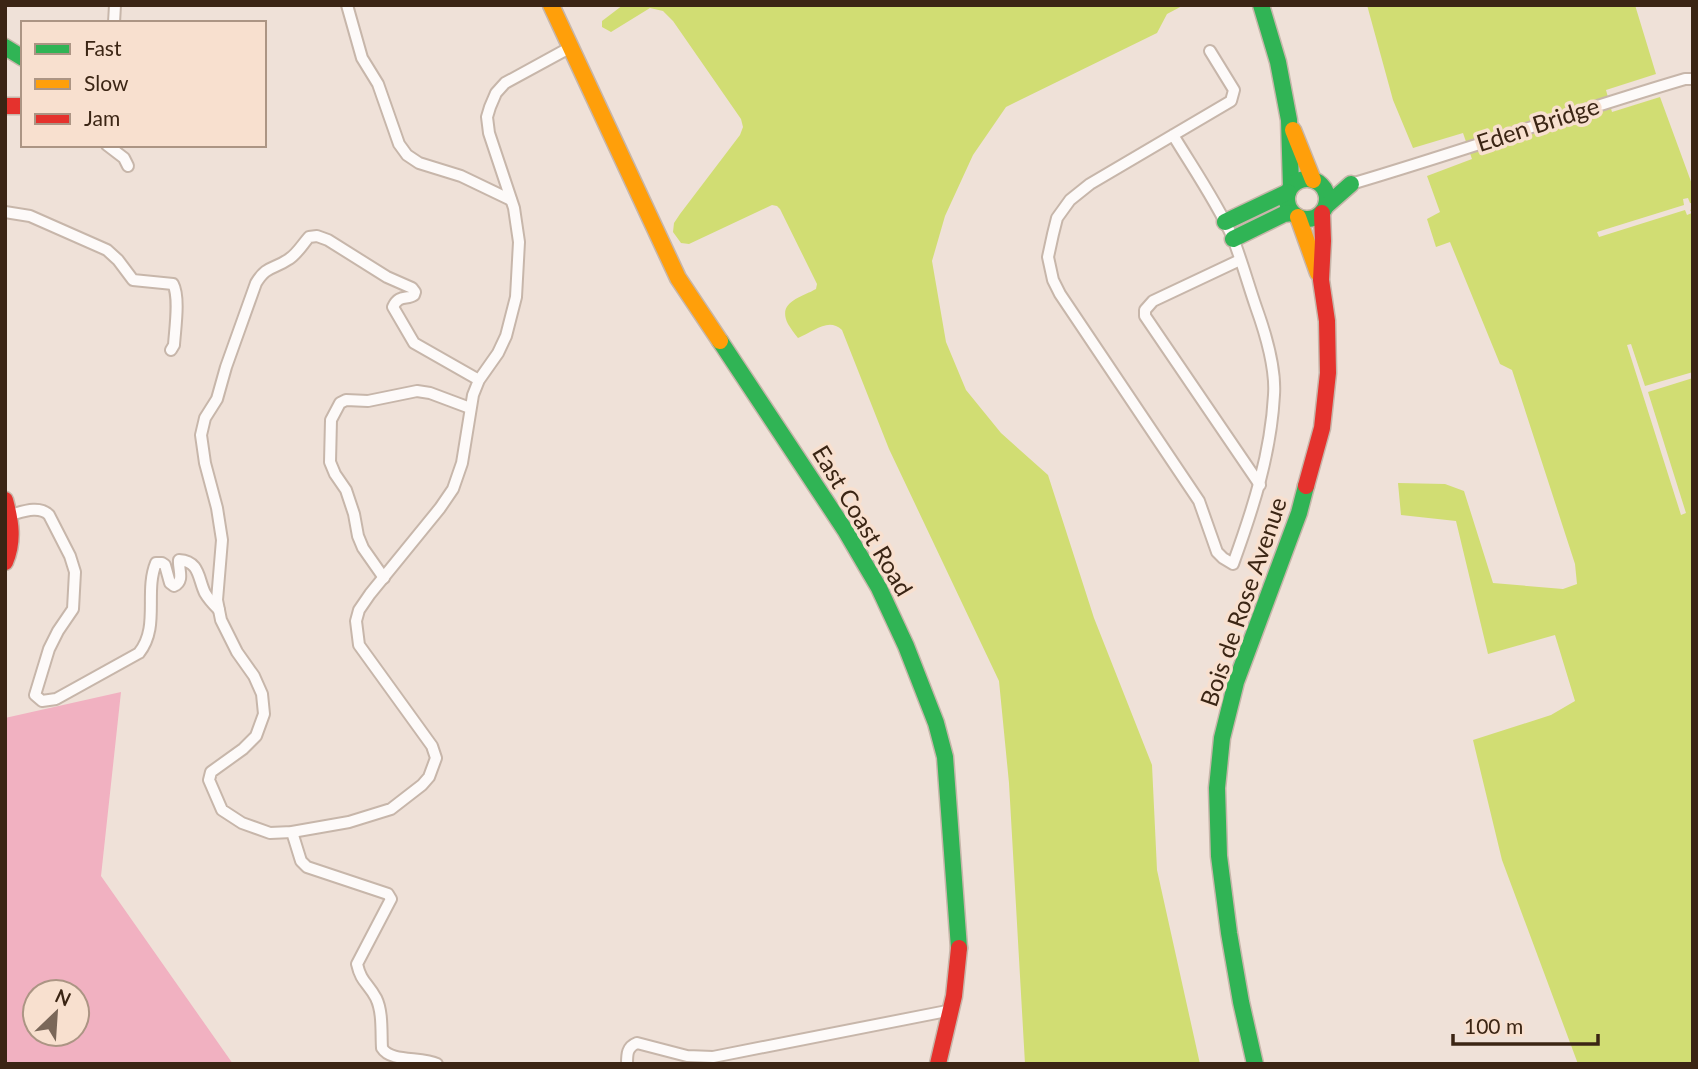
<svg xmlns="http://www.w3.org/2000/svg" width="1698" height="1069" viewBox="0 0 1698 1069" font-family="Lato,sans-serif">
<style>
.forest{fill:#f1b1c1;fill-rule:evenodd}
.water{fill:#d1dd73}
.pier{fill:#efe1d8}
.lines{fill:none;stroke-linecap:round;stroke-linejoin:round}
.street-casing{stroke:#c7b6aa;stroke-width:14}
.fast-casing{stroke:#c7b6aa;stroke-width:19}
.slow-casing{stroke:#c7b6aa;stroke-width:19}
.jam-casing{stroke:#c7b6aa;stroke-width:19}
.street{stroke:#fdfaf9;stroke-width:10}
.fast{stroke:#30b455;stroke-width:16}
.slow{stroke:#ff9f0a;stroke-width:16}
.jam{stroke:#e5322d;stroke-width:16}
.labels{text-anchor:middle;stroke-width:7;stroke-linejoin:round;paint-order:stroke}
.street-label{font-size:24px;fill:#3b2514;stroke:#f8e0cf}
</style>
<rect width="100%" height="100%" fill="#efe1d8"/>
<path class="forest" d="M 121,692 L 101,876 L 233,1064 L 5,1064 L 5,718 ZM 35,992 L 77,992 L 77,1034 L 35,1034 Z"/>
<g class="water">
<path d="M 623,5 L 1184,5 L 1167,14 L 1157,33 L 1006,107 L 973,155 L 945,216 L 932,261 L 946,342 L 966,390 L 1001,433 L 1048,475 L 1094,618 L 1152,765 L 1157,870 L 1200,1064 L 1025,1064 L 1009,783 L 999,681 L 889,449 L 842,330 C 828,317 814,332 798,338 C 794,333 791,329 788,324 C 777,302 800,298 816,289 L 817,284 L 780,209 L 777,206 L 772,205 L 689,244 L 681,243 L 673,232 L 674,223 L 680,214 L 740,135 L 743,127 L 741,119 L 673,21 L 663,11 L 650,8 L 611,32 L 602,27 L 602,21 Z"/>
<path d="M 1367,5 L 1635,5 L 1656,74 L 1606,90 L 1612,112 L 1660,97 L 1693,187 L 1693,1064 L 1578,1064 L 1502,860 L 1473,740 L 1551,715 L 1575,701 L 1555,635 L 1488,654 L 1456,521 L 1401,515 L 1398,483 L 1445,484 L 1464,491 L 1493,583 L 1563,589 L 1577,584 L 1575,564 L 1512,370 L 1500,364 L 1450,242 L 1436,247 L 1427,219 L 1440,212 L 1427,176 L 1472,159 L 1463,133 L 1413,148 L 1393,100 Z"/>
</g>
<g class="pier">
<path d="M 1688,198 L 1690,203 L 1693,203 L 1693,209 L 1690,210 L 1692,213 L 1687,215 L 1685,210 L 1599,237 L 1597,232 L 1684,205 L 1683,199 Z"/>
<path d="M 1631,344 L 1645,386 L 1693,372 L 1693,378 L 1648,392 L 1686,513 L 1681,515 L 1627,345 Z"/>
</g>
<g class="lines">
<defs>
<g id="street">
<path d="M 347,5 L 362,58 L 378,84 L 399,144 L 407,155 L 419,163 L 461,176 L 511,200"/>
<path d="M 114,23 L 115,5"/>
<path d="M 1173,135 C 1193,168 1216,201 1232,236 C 1241,258 1248,284 1256,307 C 1265,332 1276,367 1274,395 C 1271,453 1253,509 1233,564 L 1223,558 L 1217,552 L 1199,501 L 1060,294 L 1053,280 L 1048,257 L 1053,234 L 1057,218 L 1070,200 L 1090,184 L 1231,101 L 1234,90 L 1210,51"/>
<path d="M 107,145 L 124,158 L 128,166"/>
<path d="M 1351,184 C 1463,151 1573,112 1685,79 L 1693,79"/>
<path d="M 5,212 L 30,216 L 107,250 L 118,260 L 133,280 L 173,284 C 180,297 175,329 174,345 L 171,350"/>
<path d="M 1240,260 L 1153,301 L 1145,310 L 1145,316 L 1260,485"/>
<path d="M 479,380 L 414,343 L 393,307 C 399,294 407,300 414,295 L 415,292 L 412,288 L 387,277 L 328,240 L 317,236 L 309,237 C 302,245 297,254 289,259 C 273,270 267,265 256,283 L 226,367 L 217,399 L 205,418 L 201,435 L 205,463 L 217,508 L 222,540 L 217,600 L 221,620 L 237,652 L 254,676 L 262,694 L 264,714 L 256,736 L 243,749 L 211,772 L 209,780 L 222,810 L 242,823 L 270,833 L 292,832 L 349,822 L 391,809 L 422,785 L 429,777 L 436,758 L 432,746 L 359,645 L 356,621 L 359,610 L 370,594 L 440,508 L 453,489 L 462,463 L 473,395 L 479,380 L 498,353 L 506,336 L 516,297 L 519,242 L 514,208 L 489,133 L 487,117 L 490,107 L 496,93 L 505,83 L 571,47"/>
<path d="M 10,515 C 22,512 39,505 49,515 L 70,556 L 75,572 L 73,609 L 58,631 L 49,649 L 35,695 L 42,701 L 56,699 L 139,653 C 160,627 144,592 156,563 L 162,563 L 165,565 L 170,583 L 174,586 C 185,581 178,569 179,560 C 200,561 198,579 205,593 C 209,600 214,605 219,610"/>
<path d="M 384,578 L 363,548 L 358,536 L 354,514 L 346,490 L 335,474 L 330,462 L 331,420 L 340,403 L 346,400 L 368,401 L 417,391 L 430,393 L 470,408"/>
<path d="M 292,832 L 301,861 L 307,867 L 388,894 L 391,899 L 357,964 C 361,982 368,983 376,998 C 383,1012 381,1033 382,1048 C 391,1063 422,1056 437,1064"/>
<path d="M 627,1064 C 627,1054 627,1047 637,1043 L 687,1056 L 713,1057 L 952,1010"/>
</g>
<g id="fast">
<path d="M 1261,5 L 1278,62 L 1289,120 L 1291,186"/>
<path d="M 5,47 L 23,58"/>
<circle cx="1307" cy="199" r="20"/>
<path d="M 1326,206 L 1351,184"/>
<path d="M 1225,222 L 1288,192"/>
<path d="M 1233,239 L 1284,214 L 1292,213"/>
<path d="M 720,341 L 845,530 L 879,588 L 906,646 L 936,723 L 945,757 L 959,948"/>
<path d="M 1255,1064 L 1241,1002 L 1229,933 L 1219,856 L 1217,788 L 1222,738 L 1236,682 L 1299,513 L 1306,486"/>
</g>
<g id="slow">
<path d="M 551,5 L 678,278 L 720,341"/>
<path d="M 1293,130 L 1313,180"/>
<path d="M 1298,217 L 1318,273"/>
</g>
<g id="jam">
<path d="M 5,106 L 23,106"/>
<path d="M 1306,486 L 1322,428 L 1328,373 L 1327,321 L 1321,280 L 1323,241 L 1322,213"/>
<path d="M 5,500 C 11,522 14,541 5,562"/>
<path d="M 938,1064 L 954,996 L 959,948"/>
</g>
</defs>
<use href="#street" class="street-casing"/>
<use href="#fast" class="fast-casing"/>
<use href="#slow" class="slow-casing"/>
<use href="#jam" class="jam-casing"/>
<use href="#street" class="street"/>
<use href="#fast" class="fast"/>
<use href="#slow" class="slow"/>
<use href="#jam" class="jam"/>
</g>
<g class="labels">
<g class="street-label">
<text transform="translate(1538 125) rotate(-18)" y="8">Eden Bridge</text>
<text transform="translate(862 521) rotate(59)" y="8">East Coast Road</text>
<text transform="translate(1244 602) rotate(-71)" y="8">Bois de Rose Avenue</text>
</g>
</g>
<rect width="1698" height="1069" fill="none" stroke="#3b2514" stroke-width="14"/>
<rect x="21" y="21" width="245" height="126" fill="#f8e0cf" stroke="#ac9584" stroke-width="2"/>
<rect x="35" y="44" width="35" height="10" fill="#30b455" stroke="#ac9584" stroke-width="2"/>
<text x="84" y="56" font-size="21" fill="#3b2514">Fast</text>
<rect x="35" y="79" width="35" height="10" fill="#ff9f0a" stroke="#ac9584" stroke-width="2"/>
<text x="84" y="91" font-size="21" fill="#3b2514">Slow</text>
<rect x="35" y="114" width="35" height="10" fill="#e5322d" stroke="#ac9584" stroke-width="2"/>
<text x="84" y="126" font-size="21" fill="#3b2514">Jam</text>
<g transform="translate(56 1013) rotate(25)"><circle r="33" fill="#f8e0cf" stroke="#ac9584" stroke-width="2"/>
<path d="M0-5L12 26L0 18L-12 26Z" fill="#7a6759"/>
<text y="-10" font-size="19" font-weight="bold" text-anchor="middle" fill="#3b2514">N</text>
</g>
<path d="M1453 1034v10h145v-10" fill="none" stroke="#3b2514" stroke-width="3.5"/>
<text x="1464" y="1034" font-size="21" fill="#3b2514" stroke="#f8e0cf" stroke-width="5" paint-order="stroke">100 m</text>
</svg>
